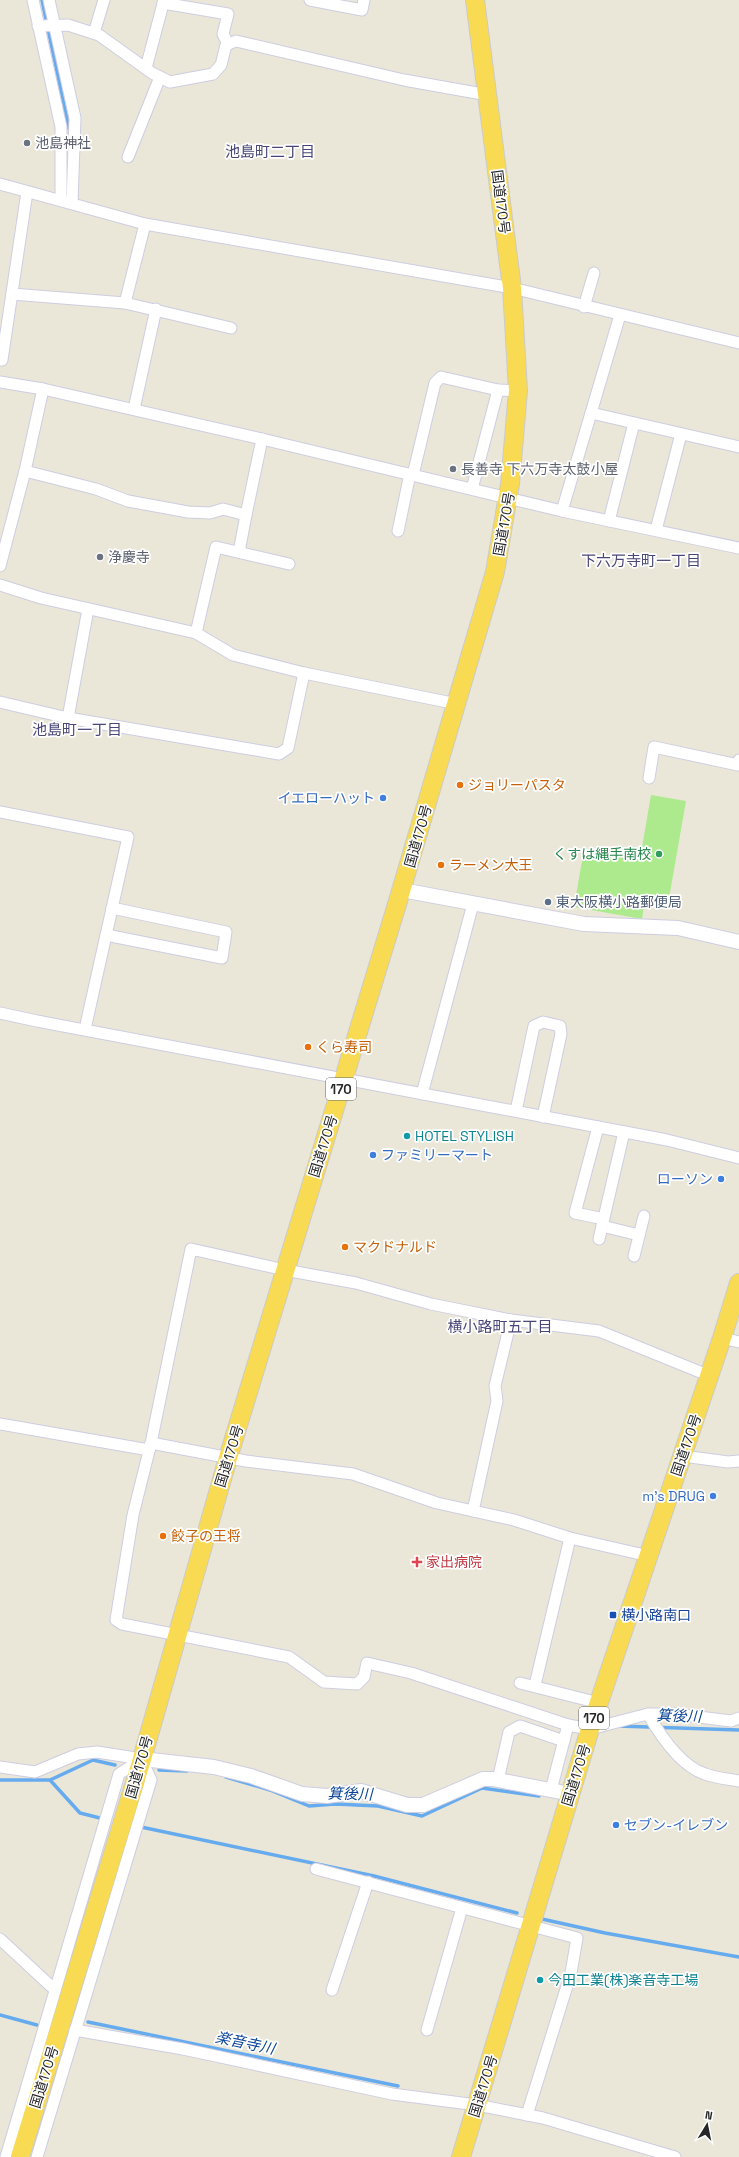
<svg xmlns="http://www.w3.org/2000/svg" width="739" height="2157" viewBox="0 0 739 2157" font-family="'Space Grotesk','Noto Sans JP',sans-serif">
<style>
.pitch{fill:#adea8e}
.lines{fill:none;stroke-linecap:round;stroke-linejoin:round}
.stream{stroke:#67abef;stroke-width:3.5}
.minor-casing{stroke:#cecde1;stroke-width:13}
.tertiary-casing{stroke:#cecde1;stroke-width:16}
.trunk-casing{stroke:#cbcbcb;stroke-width:20}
.minor{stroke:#fff;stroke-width:11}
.tertiary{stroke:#fff;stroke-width:14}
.trunk{stroke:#f8db52;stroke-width:18}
.worship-dot{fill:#6b7280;stroke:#fff;stroke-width:1.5}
.food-dot{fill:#e8710a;stroke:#fff;stroke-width:1.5}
.shop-dot{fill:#3f7fe0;stroke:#fff;stroke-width:1.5}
.leisure-dot{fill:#2e9e5b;stroke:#fff;stroke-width:1.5}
.service-dot{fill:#5c6f8a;stroke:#fff;stroke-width:1.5}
.culture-dot{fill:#0f9aa8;stroke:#fff;stroke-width:1.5}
.health-dot{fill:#e0444e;stroke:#fff;stroke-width:1.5}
.transit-dot{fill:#1a4fb4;stroke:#fff;stroke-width:1.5}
.labels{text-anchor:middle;stroke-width:3.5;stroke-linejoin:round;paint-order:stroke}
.shield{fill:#fff;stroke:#686868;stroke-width:1}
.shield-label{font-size:13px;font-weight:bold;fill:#272727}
.worship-label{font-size:14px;fill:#5b616d;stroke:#fff;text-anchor:start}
.street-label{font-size:14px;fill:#272727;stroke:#fff}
.food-label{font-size:14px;fill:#c56008;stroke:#fff;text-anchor:start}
.shop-label{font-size:14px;fill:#366cbe;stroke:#fff;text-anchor:end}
.leisure-label{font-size:14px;fill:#27864d;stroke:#fff;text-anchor:end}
.service-label{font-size:14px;fill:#4e5e75;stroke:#fff;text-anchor:start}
.culture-label{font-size:14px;fill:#0d838f;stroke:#fff;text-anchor:start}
.health-label{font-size:14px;fill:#be3a42;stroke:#fff;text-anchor:start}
.transit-label{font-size:14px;fill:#164399;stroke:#fff;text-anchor:start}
.neighbourhood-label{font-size:15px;fill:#4a4778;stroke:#fff}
.water-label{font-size:15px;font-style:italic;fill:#0b4697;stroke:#fff}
</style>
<rect width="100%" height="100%" fill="#eae7d8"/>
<path class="pitch" d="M 651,795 L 686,801 L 668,904 L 645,900 L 642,919 L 574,907 L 584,849 L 640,859 Z"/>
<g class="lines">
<g class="stream">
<path d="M 42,0 L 69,129"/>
<path d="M 618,1726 L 739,1730"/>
<path d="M 159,1770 L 187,1771"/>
<path d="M 226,1777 L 270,1790 L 309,1806 L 335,1804 L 378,1806 L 422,1816 L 482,1788 L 539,1796"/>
<path d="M 0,1780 L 50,1780 L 93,1760 L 115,1765"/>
<path d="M 50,1780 L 80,1813 L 100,1818"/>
<path d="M 141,1827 L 374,1876 L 517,1913"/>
<path d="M 542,1919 L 605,1933 L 739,1957"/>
<path d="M 0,2015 L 37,2025"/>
<path d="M 88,2022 L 398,2086"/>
</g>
<defs>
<g id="minor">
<path d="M 33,0 L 61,127 L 61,200"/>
<path d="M 49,0 L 75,118 L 72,203"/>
<path d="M 310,0 L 362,10 L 364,0"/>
<path d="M 163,3 L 228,14 L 223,34 L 228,44"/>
<path d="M 38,26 L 68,25 L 99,35 L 152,73 L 170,82 L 213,74 L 221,65 L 226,45 L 236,41 L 404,80 L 488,95"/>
<path d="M 94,33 L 104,0"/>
<path d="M 146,68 L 164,0"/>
<path d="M 128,157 L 160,77"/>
<path d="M 0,184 L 145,224 L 512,288 L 739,343"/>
<path d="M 12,294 L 125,303 L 231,328"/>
<path d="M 125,303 L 145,224"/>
<path d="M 584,307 L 594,273"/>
<path d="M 2,360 L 27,192"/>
<path d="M 0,382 L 43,389 L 262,439 L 562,511 L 739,548"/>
<path d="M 134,409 L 156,309"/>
<path d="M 591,413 L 739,447"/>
<path d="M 25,471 L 96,489 L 128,501 L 188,512 L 210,513 L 223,509 L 246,515 L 262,439"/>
<path d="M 413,475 L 435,383 L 441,377 L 498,390 L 518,391"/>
<path d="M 472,489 L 498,390"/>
<path d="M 562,511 L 620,315"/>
<path d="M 609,521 L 634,423"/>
<path d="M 656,530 L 681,434"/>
<path d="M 398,531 L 410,474"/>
<path d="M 239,552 L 246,515"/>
<path d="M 0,566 L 25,471 L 43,389"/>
<path d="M 0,585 L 41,598 L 196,633 L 233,655 L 304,673 L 457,704"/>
<path d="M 196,633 L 216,547 L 289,564"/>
<path d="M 0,702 L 68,718 L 279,754 L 288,748 L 304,673"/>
<path d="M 68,718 L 88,609"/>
<path d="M 649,778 L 654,747 L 738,765 L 739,760"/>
<path d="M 0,812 L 128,837 L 85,1029"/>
<path d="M 106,935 L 222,958 L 226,932 L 112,908"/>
<path d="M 0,1013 L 37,1021 L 667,1140 L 739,1158"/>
<path d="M 422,1094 L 473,904"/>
<path d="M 516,1111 L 534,1026 L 543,1022 L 560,1026 L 561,1034 L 543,1117"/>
<path d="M 598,1127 L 575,1213 L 604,1219"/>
<path d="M 602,1226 L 639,1235"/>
<path d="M 599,1239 L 624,1132"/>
<path d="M 634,1256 L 644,1216"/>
<path d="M 722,1338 L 739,1342"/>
<path d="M 0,1424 L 149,1450"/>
<path d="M 151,1443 L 246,1461 L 353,1474 L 437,1503 L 514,1520 L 570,1538 L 649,1556"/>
<path d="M 683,1456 L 728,1462 L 739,1461"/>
<path d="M 473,1511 L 497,1401 L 495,1386 L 511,1320"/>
<path d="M 520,1683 L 599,1703"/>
<path d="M 535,1685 L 570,1538"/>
<path d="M 648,1714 C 660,1735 681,1766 705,1774 C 716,1778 728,1779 739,1781"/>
<path d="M 568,1725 L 411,1673 L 367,1663 L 364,1677 L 357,1684 L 324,1682 L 289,1657 L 122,1624 L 116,1620 L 133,1515 L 151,1443 L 191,1249 L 285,1270 L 356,1283 L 431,1304 L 511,1320 L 599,1331 L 710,1376"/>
<path d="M 0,1767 L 35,1772 L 78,1754 L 97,1752 L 142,1759"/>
<path d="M 498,1780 L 509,1732 L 520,1726 L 564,1741"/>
<path d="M 551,1790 L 568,1725 L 590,1729 L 648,1714 L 675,1714 L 731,1721 L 739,1718"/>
<path d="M 316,1869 L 577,1938 L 571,1973 L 527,2115"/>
<path d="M 0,1939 L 55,1990"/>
<path d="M 332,1990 L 368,1882"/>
<path d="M 75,2030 L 183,2049 L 392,2094 L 477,2105 L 543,2118 L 675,2157"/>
<path d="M 427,2030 L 462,1908"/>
<path d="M 6,2157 L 119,1774 L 142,1759"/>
<path d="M 37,2157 L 151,1780 L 142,1760"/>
</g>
<g id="tertiary">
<path d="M 402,890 L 584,924 L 678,928 L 739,942"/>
<path d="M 142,1759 L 214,1767 L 251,1776 L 302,1794 L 327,1796 L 361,1791 L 407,1805 L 423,1805 L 483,1779 L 493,1779 L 571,1794"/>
</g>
<g id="trunk">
<path d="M 20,2157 L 142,1759 L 228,1458 L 398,901 L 495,572 L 510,484 L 518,391 L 512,288 L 475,0"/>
<path d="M 461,2157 L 590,1729 L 722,1338 L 739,1283"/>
</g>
</defs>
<use href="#minor" class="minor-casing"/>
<use href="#tertiary" class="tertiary-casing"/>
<use href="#trunk" class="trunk-casing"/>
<use href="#minor" class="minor"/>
<use href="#tertiary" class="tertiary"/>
<use href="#trunk" class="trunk"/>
</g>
<g class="worship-dot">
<circle cx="27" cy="143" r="4"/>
<circle cx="453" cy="469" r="4"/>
<circle cx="100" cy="557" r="4"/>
</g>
<g class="food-dot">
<circle cx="460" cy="785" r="4"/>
<circle cx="441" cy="865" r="4"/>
<circle cx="308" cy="1047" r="4"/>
<circle cx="345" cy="1247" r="4"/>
<circle cx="163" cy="1536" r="4"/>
</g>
<g class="shop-dot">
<circle cx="383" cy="798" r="4"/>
<circle cx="373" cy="1155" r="4"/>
<circle cx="721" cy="1179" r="4"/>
<circle cx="713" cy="1496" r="4"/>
<circle cx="616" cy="1825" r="4"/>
</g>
<circle class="leisure-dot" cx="659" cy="854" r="4"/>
<circle class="service-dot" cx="548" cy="902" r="4"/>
<g class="culture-dot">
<circle cx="407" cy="1136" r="4"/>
<circle cx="540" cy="1980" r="4"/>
</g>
<path class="health-dot" d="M415 1556h4v4h4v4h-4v4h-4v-4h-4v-4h4z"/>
<rect class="transit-dot" x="609" y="1611" width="8" height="8" rx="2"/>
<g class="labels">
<g class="shield">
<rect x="326" y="1078" width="30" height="22" rx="3"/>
<rect x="579" y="1707" width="30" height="22" rx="3"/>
</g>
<g class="shield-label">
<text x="341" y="1094">170</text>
<text x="594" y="1723">170</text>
</g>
<g class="worship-label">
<text x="35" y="148">池島神社</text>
<text x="461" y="474">長善寺 下六万寺太鼓小屋</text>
<text x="108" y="562">浄慶寺</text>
</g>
<g class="street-label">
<text transform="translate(501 202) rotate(83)" y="5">国道170号</text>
<text transform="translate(504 524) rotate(-80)" y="5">国道170号</text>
<text transform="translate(418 836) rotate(-74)" y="5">国道170号</text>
<text transform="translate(323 1146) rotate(-73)" y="5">国道170号</text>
<text transform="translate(686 1445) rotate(-71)" y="5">国道170号</text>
<text transform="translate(229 1456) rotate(-73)" y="5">国道170号</text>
<text transform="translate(139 1767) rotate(-74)" y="5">国道170号</text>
<text transform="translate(576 1775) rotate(-73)" y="5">国道170号</text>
<text transform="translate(44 2077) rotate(-73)" y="5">国道170号</text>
<text transform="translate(483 2086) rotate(-73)" y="5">国道170号</text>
</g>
<g class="food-label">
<text x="468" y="790">ジョリーパスタ</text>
<text x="449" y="870">ラーメン大王</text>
<text x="316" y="1052">くら寿司</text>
<text x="353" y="1252">マクドナルド</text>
<text x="171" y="1541">餃子の王将</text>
</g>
<g class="shop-label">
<text x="375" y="803">イエローハット</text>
<text x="381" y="1160" text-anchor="start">ファミリーマート</text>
<text x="713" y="1184">ローソン</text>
<text x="705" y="1501">m's DRUG</text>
<text x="624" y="1830" text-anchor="start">セブン-イレブン</text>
</g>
<g class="leisure-label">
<text x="651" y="859">くすは縄手南校</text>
</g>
<g class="service-label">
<text x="556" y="907">東大阪横小路郵便局</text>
</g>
<g class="culture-label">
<text x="415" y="1141">HOTEL STYLISH</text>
<text x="548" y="1985">今田工業(株)楽音寺工場</text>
</g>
<g class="health-label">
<text x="426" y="1567">家出病院</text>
</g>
<g class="transit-label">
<text x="621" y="1620">横小路南口</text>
</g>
<g class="neighbourhood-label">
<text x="270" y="157">池島町二丁目</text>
<text x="641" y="566">下六万寺町一丁目</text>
<text x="77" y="735">池島町一丁目</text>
<text x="500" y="1332">横小路町五丁目</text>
</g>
<g class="water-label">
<text transform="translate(679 1716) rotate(2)" y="5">箕後川</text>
<text transform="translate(350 1794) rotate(1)" y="5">箕後川</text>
<text transform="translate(245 2043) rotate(12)" y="5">楽音寺川</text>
</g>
</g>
<g transform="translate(707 2125) rotate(10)" stroke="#ffffff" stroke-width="3" paint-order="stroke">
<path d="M0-3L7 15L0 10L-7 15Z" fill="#272727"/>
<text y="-6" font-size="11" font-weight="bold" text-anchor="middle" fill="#272727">N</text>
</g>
</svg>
